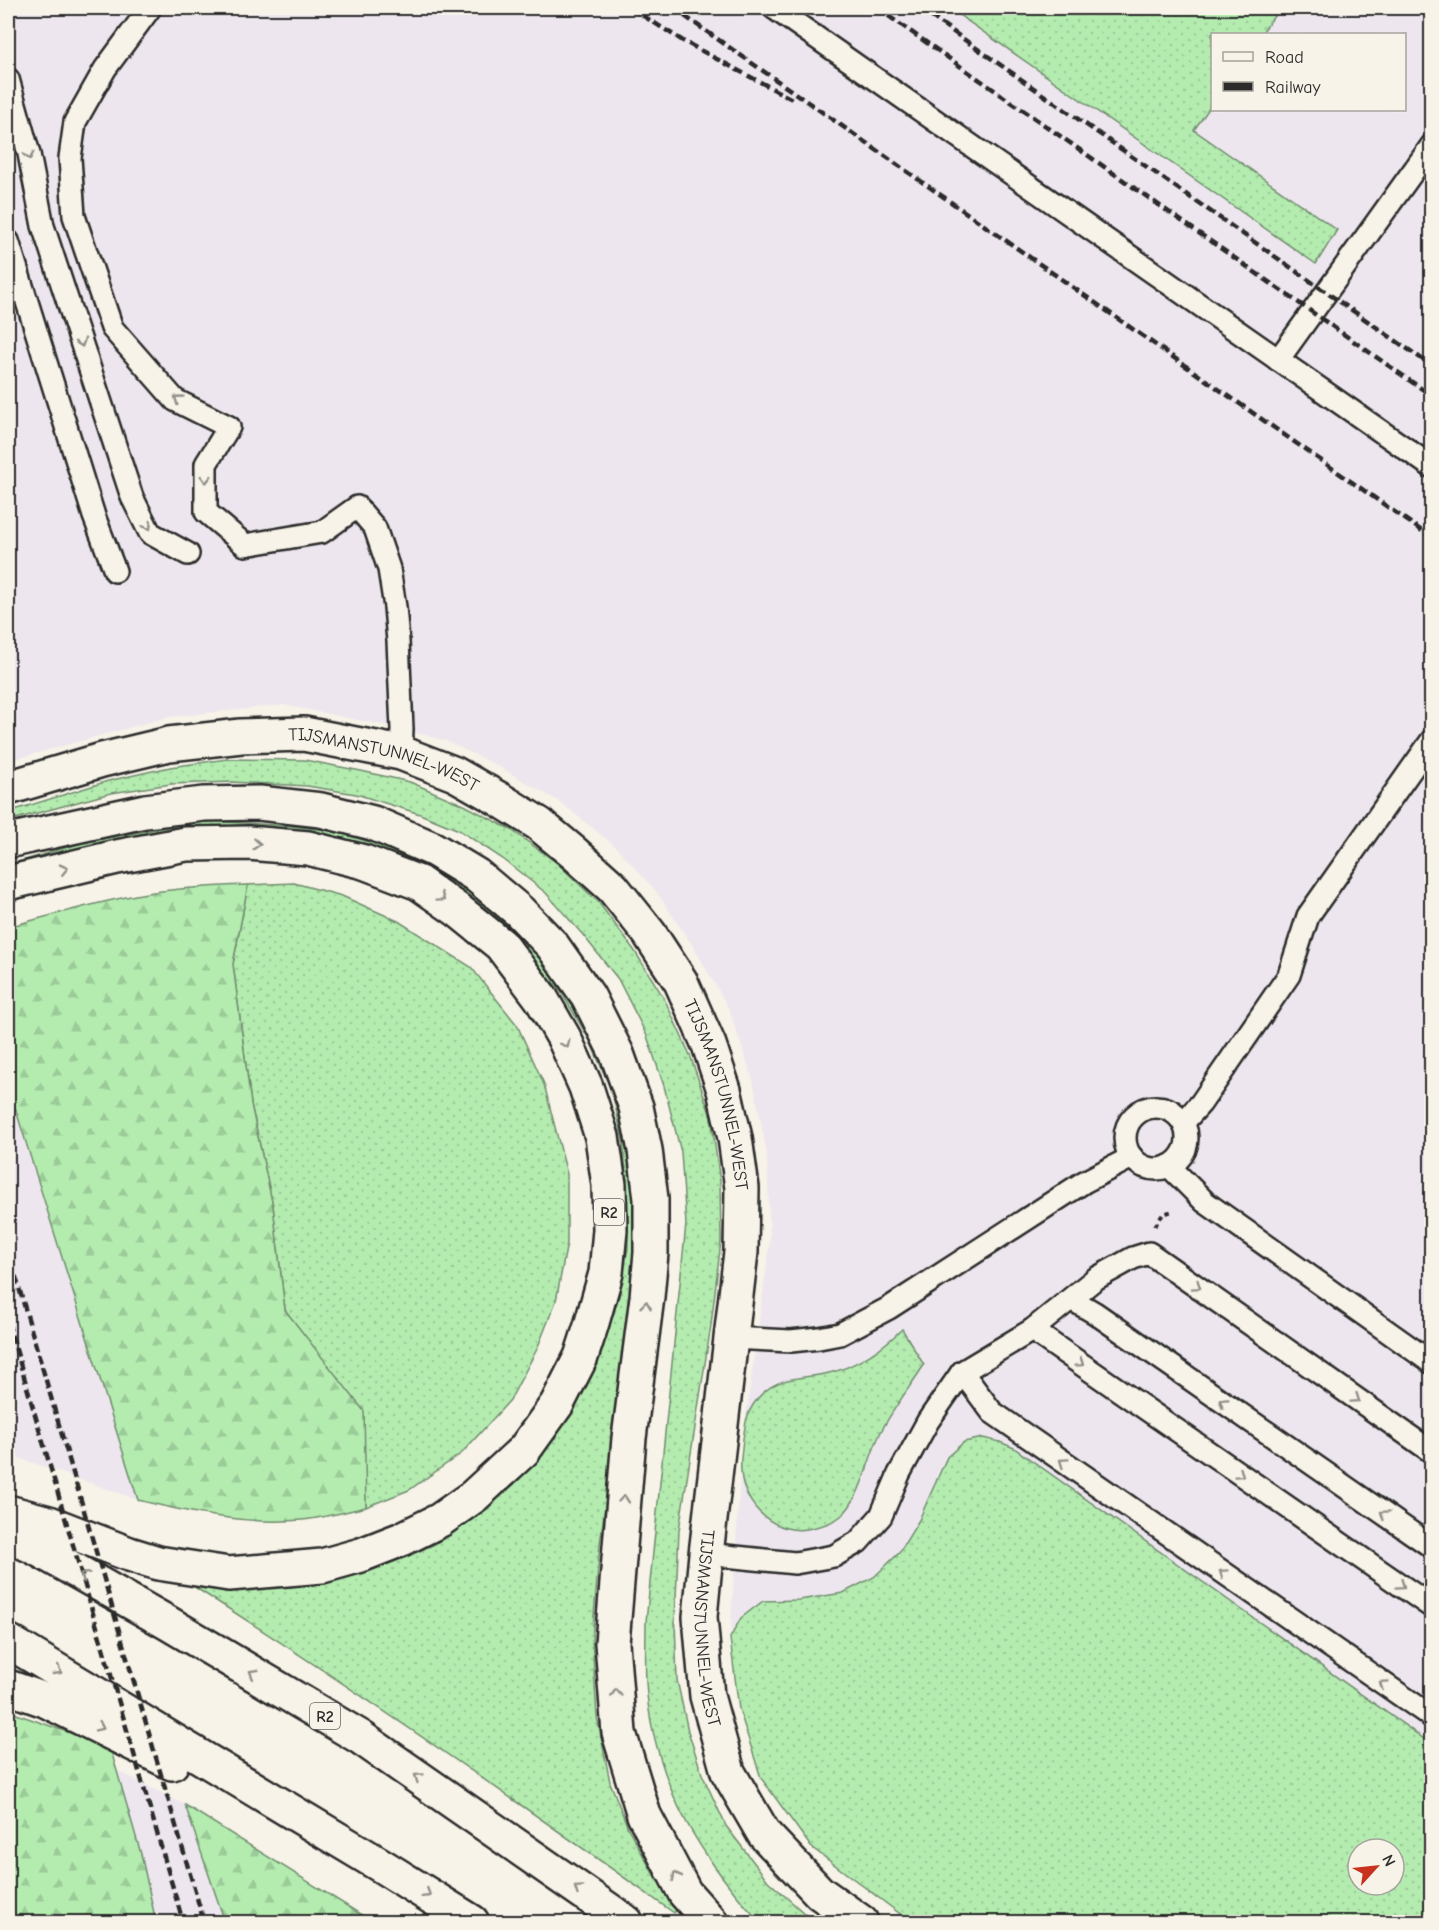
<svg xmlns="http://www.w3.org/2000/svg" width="1439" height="1930" viewBox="0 0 1439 1930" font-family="'Comic Neue',sans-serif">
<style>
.built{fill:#ede6ee;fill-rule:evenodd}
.grass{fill:url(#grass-dots);stroke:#708c6e;stroke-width:1.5;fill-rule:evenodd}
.forest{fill:url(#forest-firs);stroke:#708c6e;stroke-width:1.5}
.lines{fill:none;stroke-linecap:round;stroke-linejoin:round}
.lane-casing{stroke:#2b2b2b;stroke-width:26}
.street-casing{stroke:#2b2b2b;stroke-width:38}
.highway-casing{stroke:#2b2b2b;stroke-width:38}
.path{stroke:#2b2b2b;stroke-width:4;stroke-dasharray:4.5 4.5;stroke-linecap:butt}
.lane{stroke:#f7f3e8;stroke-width:21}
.street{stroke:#f7f3e8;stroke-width:33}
.highway{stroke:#f7f3e8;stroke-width:33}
.rail{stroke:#2b2b2b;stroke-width:4.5;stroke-dasharray:9 4.5;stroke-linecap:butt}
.oneway{stroke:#918f8a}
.labels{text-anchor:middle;stroke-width:5;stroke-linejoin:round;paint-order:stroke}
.shield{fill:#f7f3e8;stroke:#686764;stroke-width:1.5}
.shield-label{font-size:16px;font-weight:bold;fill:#2b2b2b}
.street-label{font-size:18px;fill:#2b2b2b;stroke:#f7f3e8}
</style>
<defs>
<pattern id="grass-dots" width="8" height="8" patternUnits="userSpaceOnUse" patternTransform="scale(1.5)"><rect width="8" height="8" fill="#b4ecb0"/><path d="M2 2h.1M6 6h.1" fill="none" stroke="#9bcb98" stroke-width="1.8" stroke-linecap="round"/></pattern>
<pattern id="forest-firs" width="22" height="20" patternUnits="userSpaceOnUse" patternTransform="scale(1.5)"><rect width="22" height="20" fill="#b4ecb0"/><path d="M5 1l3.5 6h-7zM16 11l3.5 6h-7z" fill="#9bcb98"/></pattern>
</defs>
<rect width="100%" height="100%" fill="#f7f3e8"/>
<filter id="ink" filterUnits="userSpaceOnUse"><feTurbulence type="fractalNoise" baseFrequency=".0167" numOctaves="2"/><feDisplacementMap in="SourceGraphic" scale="12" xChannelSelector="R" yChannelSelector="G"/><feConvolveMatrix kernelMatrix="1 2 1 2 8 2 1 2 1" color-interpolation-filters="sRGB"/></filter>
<g filter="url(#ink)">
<g class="built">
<path d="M 8,8 L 1431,8 L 1431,1922 L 911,1922 L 811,1847 L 761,1778 L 739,1709 L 730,1638 L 742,1445 L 770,1242 L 767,1155 L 753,1080 L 729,1009 L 693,946 L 655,890 L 615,846 L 560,802 L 496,765 L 446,741 L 402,729 L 284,705 L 168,717 L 8,761 ZM 1212,34 L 1404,34 L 1404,110 L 1212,110 ZM 1358,1849 L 1394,1849 L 1394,1885 L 1358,1885 Z"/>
<path d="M 8,1085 L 138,1500 L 8,1454 Z"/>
<path d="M 116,1770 L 185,1805 L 225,1922 L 156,1922 L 141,1854 Z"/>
</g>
<g class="grass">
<path d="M 949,8 L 1280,8 L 1261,34 L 1212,34 L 1212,104 L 1194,130 L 1337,230 L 1316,264 Z"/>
<path d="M 227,759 L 305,760 L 361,771 L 410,782 L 464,805 L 510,829 L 557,863 L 599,903 L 634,950 L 664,998 L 690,1055 L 711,1117 L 720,1182 L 721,1241 L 711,1325 L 679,1530 L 675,1621 L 677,1680 L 688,1731 L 702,1774 L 726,1826 L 768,1881 L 814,1922 L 760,1922 C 727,1887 688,1834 671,1789 C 658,1756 648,1717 646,1682 C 645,1662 646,1642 646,1622 L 686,1224 L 681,1152 L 664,1086 L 647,1036 L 618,979 L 583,935 L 546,893 L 503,859 L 459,830 L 420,814 L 356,794 L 307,786 L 232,782 L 171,784 L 111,793 L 8,821 L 8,812 L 108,781 L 170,767 Z"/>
<path d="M 211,821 L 292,826 L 335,831 L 400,852 L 463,887 L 496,911 L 548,966 L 570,995 L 619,1092 L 636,1191 L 636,1250 L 628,1333 L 600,1544 L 592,1639 L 597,1717 L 610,1782 L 628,1828 L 654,1875 L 679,1907 L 674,1913 C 517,1801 359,1691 196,1588 L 207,1582 L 227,1586 L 273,1587 L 329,1580 L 385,1565 L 435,1544 L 474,1516 L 514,1483 L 553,1434 L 587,1384 L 602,1350 L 619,1296 L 628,1248 L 627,1184 L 623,1140 L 612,1092 L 589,1039 L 560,990 L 524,950 L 300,836 L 8,876 L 8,865 L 85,842 L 173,826 Z"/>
<path d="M 294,883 L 342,896 L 398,921 L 471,967 L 517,1025 L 544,1084 L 567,1174 L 567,1243 L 556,1301 L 537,1349 L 510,1400 L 462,1453 L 409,1490 L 366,1507 L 364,1462 L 318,1354 L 285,1310 L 273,1206 L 251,1104 L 233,964 L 248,885 Z"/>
<path d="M 902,1329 L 924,1365 C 910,1387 894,1407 882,1430 C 868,1455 863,1497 841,1516 C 834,1522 821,1526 812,1528 C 777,1537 743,1507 741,1471 C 740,1461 742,1449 743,1439 C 745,1427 746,1415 753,1405 C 773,1374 799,1380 829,1373 C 856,1367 883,1348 902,1329 Z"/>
<path d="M 983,1438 L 1000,1442 L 1014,1448 L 1431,1744 L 1431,1922 L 911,1922 L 811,1847 L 761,1778 L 739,1709 L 730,1638 L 741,1618 L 763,1601 L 799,1600 L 843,1593 L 874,1577 L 899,1553 L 919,1520 L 947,1457 L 964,1442 ZM 1358,1849 L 1394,1849 L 1394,1885 L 1358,1885 Z"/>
</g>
<g class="forest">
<path d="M 248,885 L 233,964 L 251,1104 L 273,1206 L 285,1310 L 364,1411 L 366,1507 C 345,1512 323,1518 302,1520 C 247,1525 191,1513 138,1500 L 8,1085 L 8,927 C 53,915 100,901 147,893 C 180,888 215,886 248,885 Z"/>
<path d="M 8,1711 L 110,1747 L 141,1854 L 156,1922 L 8,1922 Z"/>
<path d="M 185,1805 L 373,1922 L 225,1922 Z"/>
</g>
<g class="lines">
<defs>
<g id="lane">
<path d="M 150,8 L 105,69 L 75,122 L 70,158 L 74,216 L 112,328 L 175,400 L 229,427 L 206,464 L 206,512 L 245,545 L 322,532 L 357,507 L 375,528 L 389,569 L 395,607 L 398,641 L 402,729 L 401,753"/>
<path d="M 774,8 L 1432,467"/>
<path d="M 8,79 L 29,154 L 43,226 L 132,497 L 150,533 L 188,554"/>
<path d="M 8,241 L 94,516 L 115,571"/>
<path d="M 1278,360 L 1432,145"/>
<circle cx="1156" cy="1138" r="31"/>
<path d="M 1183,1123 L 1201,1103 L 1289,975 L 1308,916 L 1432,740"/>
<path d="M 1169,1166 L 1205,1202 L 1432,1363"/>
<path d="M 1071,1299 L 1095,1313 L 1432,1547"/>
<path d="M 1032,1330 L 1432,1607"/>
<path d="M 731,1338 L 791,1341 L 819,1338 L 840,1334 L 889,1308 L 1084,1182 L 1132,1157"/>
<path d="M 962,1372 L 992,1412 L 1432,1717"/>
<path d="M 706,1554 L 795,1563 L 834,1556 L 858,1542 L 881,1516 L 899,1474 L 928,1421 L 962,1372 L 1032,1330 L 1095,1279 L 1133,1258 L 1149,1253 L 1432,1452"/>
</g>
<g id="street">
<path id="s1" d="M 8,788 L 102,760 L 169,744 L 241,736 L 304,734 L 401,753 L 455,774 L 499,799 L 539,824 L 574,853 L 613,888 L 649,933 L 681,982 L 709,1045 L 724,1090 L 735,1138 L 742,1188 L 741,1252 L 706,1554 L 700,1617 L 707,1696 L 728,1772 L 764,1834 L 820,1893 L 861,1922"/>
</g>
<g id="highway">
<path d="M 8,841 L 145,811 L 204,804 L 259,803 L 321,810 L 373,823 L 433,849 L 476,875 L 519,911 L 552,945 L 588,996 L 617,1054 L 636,1107 L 645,1150 L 651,1199 L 651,1253 L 647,1297 L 629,1438 L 612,1643 L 619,1733 L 644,1815 L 685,1893 L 711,1922"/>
<path d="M 8,883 L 117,857 L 186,844 L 248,843 L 308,848 L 364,862 L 419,883 L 459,911 L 501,945 L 541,998 L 564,1038 L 586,1087 L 602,1137 L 609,1185 L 610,1230 L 606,1273 L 591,1326 L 581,1357 L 557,1404 L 524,1450 L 474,1496 L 440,1520 L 402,1539 L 361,1555 L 322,1566 L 229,1574 L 158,1563 L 129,1554 L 49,1523 L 8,1512"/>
<path d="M 8,1535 L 34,1547 L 168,1623 L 360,1737 L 626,1922"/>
<path d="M 8,1641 L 382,1866 L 472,1922"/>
<path d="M 8,1687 L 45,1700 L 172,1763"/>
</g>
</defs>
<use href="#lane" class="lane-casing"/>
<use href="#street" class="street-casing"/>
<use href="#highway" class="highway-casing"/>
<path class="path" d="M 1155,1226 L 1163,1214 L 1173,1211"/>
<use href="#lane" class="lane"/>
<use href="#street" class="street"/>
<use href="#highway" class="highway"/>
<g class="rail">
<path d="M 631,8 L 683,41 L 792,99"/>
<path d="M 673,8 L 1432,538"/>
<path d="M 877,8 L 1432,396"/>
<path d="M 919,8 L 1432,366"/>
<path d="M 8,1250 L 204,1922"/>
<path d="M 8,1322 L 183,1922"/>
</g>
</g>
<defs><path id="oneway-chevron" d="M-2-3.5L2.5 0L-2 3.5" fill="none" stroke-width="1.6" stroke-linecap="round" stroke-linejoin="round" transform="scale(1.5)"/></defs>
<g class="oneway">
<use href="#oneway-chevron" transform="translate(29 156) rotate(77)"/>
<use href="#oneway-chevron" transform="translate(81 343) rotate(72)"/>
<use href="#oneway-chevron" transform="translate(178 399) rotate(-144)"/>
<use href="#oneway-chevron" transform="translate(206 479) rotate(90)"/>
<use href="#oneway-chevron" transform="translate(148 526) rotate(58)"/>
<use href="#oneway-chevron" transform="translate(257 844) rotate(4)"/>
<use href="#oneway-chevron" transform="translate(64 869) rotate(-13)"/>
<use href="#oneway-chevron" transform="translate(441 898) rotate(35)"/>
<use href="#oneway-chevron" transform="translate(566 1044) rotate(65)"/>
<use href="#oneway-chevron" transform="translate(1197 1286) rotate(35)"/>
<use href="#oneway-chevron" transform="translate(646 1305) rotate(-83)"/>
<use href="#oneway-chevron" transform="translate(1080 1363) rotate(35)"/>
<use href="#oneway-chevron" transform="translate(1356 1399) rotate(35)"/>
<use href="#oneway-chevron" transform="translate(1223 1402) rotate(-145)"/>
<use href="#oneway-chevron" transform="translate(1063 1462) rotate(-145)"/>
<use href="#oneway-chevron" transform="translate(1240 1474) rotate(35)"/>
<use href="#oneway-chevron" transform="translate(624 1499) rotate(-85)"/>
<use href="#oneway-chevron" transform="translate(1384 1514) rotate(-145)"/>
<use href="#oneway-chevron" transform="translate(1223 1573) rotate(-145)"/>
<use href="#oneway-chevron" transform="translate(84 1576) rotate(-151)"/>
<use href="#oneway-chevron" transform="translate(1401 1585) rotate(35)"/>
<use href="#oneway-chevron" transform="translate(58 1671) rotate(31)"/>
<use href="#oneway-chevron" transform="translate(253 1673) rotate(-149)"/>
<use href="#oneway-chevron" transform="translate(1383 1684) rotate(-145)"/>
<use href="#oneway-chevron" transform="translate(616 1693) rotate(-95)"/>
<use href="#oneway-chevron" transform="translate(100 1727) rotate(26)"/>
<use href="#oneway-chevron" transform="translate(418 1777) rotate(-145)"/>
<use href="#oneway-chevron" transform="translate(676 1876) rotate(-118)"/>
<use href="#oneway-chevron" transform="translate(578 1889) rotate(-145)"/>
<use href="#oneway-chevron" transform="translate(427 1894) rotate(32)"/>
</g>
</g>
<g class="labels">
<g class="shield">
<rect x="594" y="1199" width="30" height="26" rx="4.5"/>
<rect x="310" y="1703" width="30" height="26" rx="4.5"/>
</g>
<g class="shield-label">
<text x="609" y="1218">R2</text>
<text x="325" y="1722">R2</text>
</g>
<g class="street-label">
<text dy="6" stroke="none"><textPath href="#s1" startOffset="386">TIJSMANSTUNNEL-WEST</textPath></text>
<text dy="6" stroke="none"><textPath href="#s1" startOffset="890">TIJSMANSTUNNEL-WEST</textPath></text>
<text dy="6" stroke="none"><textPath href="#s1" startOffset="1430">TIJSMANSTUNNEL-WEST</textPath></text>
</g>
</g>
<rect width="1439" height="1930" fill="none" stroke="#f7f3e8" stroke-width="30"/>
<rect x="15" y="15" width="1409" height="1900" fill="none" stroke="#2b2b2b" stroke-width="2" filter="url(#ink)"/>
<rect x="1211" y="33" width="195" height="78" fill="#f7f3e8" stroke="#a5a39c" stroke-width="1.5"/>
<rect x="1223" y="52" width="30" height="9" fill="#f7f3e8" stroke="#a5a39c" stroke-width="1.5"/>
<text x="1265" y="63" font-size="18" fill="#2b2b2b">Road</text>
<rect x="1223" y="82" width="30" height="9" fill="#2b2b2b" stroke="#a5a39c" stroke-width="1.5"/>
<text x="1265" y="93" font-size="18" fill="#2b2b2b">Railway</text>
<g transform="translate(1376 1867) rotate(63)"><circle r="28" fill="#f7f3e8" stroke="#a5a39c" stroke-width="1.5"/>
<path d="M0-4.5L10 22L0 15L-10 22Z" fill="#c8321e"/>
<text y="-9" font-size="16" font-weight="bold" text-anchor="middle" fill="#2b2b2b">N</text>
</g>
</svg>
